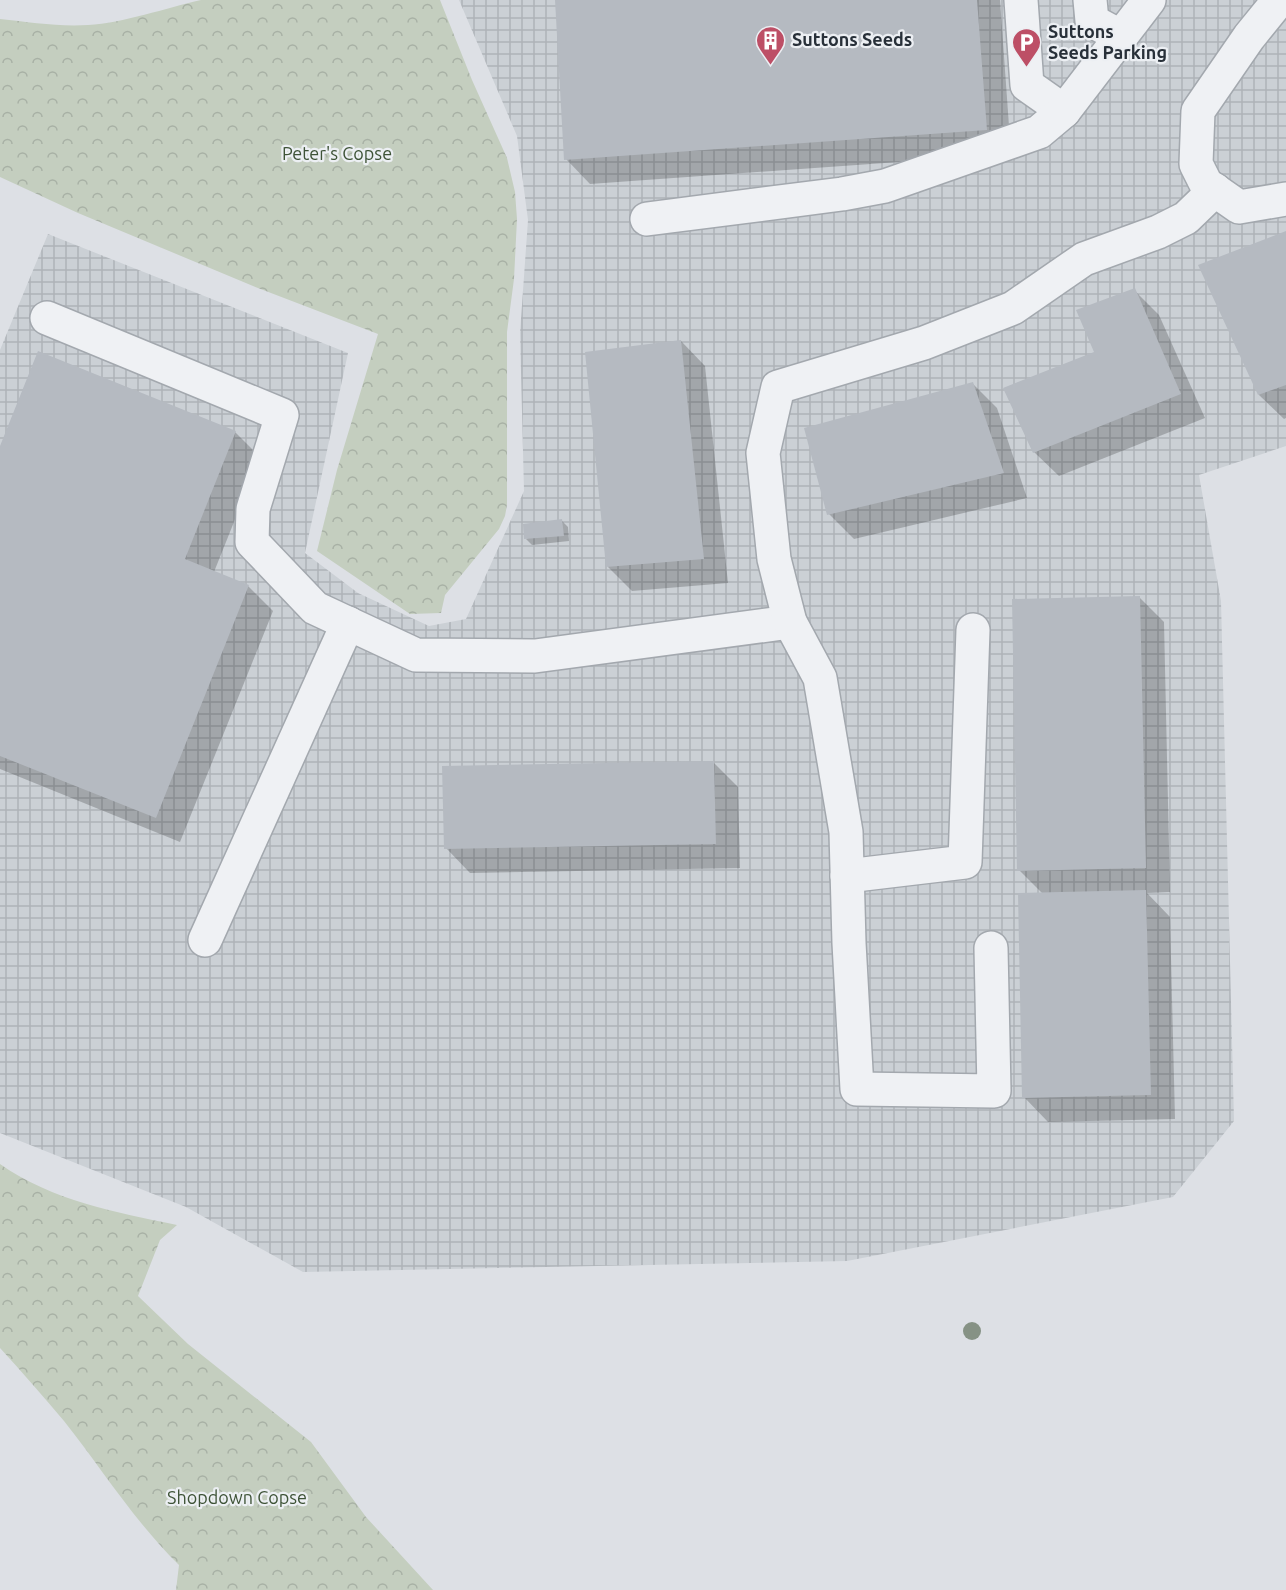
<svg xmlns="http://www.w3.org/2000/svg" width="1286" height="1590" viewBox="0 0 1286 1590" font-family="Ubuntu,sans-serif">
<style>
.industrial{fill:url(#industrial-grid)}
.forest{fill:url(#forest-crowns)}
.shadow{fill:#0003}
.building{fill:#b5bac1}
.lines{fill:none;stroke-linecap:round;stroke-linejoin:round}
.minor-casing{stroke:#a3a8ae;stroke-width:36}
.minor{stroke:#eff1f4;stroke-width:33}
.tree{fill:#869285}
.labels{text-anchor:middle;stroke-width:4.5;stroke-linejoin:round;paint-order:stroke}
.poi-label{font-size:18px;font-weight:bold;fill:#283039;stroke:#eceff3;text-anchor:start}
.park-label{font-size:18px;fill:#3e5337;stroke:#eceff3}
</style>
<defs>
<pattern id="industrial-grid" width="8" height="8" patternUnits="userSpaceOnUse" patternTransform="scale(1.5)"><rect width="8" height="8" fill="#cbd0d5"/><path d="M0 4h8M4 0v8" fill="none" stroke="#aeb3b8"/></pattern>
<pattern id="forest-crowns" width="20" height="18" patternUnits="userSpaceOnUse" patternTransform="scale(1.5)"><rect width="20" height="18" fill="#c4cebf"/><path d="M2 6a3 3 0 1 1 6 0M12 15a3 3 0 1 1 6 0" fill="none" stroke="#a8b1a5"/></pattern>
</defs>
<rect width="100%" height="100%" fill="#dde0e5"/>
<path class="industrial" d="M 459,0 L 1286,0 L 1286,446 L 1199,475 L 1221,601 L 1234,1121 L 1173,1197 L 847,1261 L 303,1272 L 186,1207 L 0,1133 L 0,350 L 48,234 L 348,353 L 305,553 L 358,593 L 429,626 L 466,619 L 524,491 L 520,333 L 528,220 L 517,136 Z"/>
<g class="forest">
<path d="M 201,0 L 440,0 L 472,80 L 507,158 L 515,192 L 517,219 L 514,279 L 507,332 L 507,505 L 505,516 L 499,529 L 445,595 L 441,613 L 410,614 L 317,551 L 337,470 L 378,334 L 253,286 L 78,213 L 0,177 L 0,19 C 29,22 59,27 88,25 C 123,23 166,8 201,0 Z"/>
<path d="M 0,1164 C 53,1201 115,1212 177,1225 L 160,1240 L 138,1296 L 188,1344 L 311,1442 L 366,1517 L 433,1590 L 176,1590 L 179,1565 C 135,1522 102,1469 64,1421 C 43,1396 22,1372 0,1348 Z"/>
</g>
<g class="shadow">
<path d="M 556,0 L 1000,0 L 1011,154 L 590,184 L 566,159 Z"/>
<path d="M 1286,233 L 1286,418 L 1284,419 L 1259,395 Z"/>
<path d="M 1134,290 L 1159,315 L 1205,418 L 1059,476 L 1034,452 Z"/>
<path d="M 681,341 L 705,366 L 728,583 L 632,591 L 608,567 Z"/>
<path d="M 972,383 L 997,408 L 1027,498 L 854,539 L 829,514 Z"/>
<path d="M 235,432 L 260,457 L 214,572 L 248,586 L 273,611 L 180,842 L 0,769 L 0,450 Z"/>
<path d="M 562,521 L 568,527 L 569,541 L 532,545 L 526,539 Z"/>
<path d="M 1140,598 L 1164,622 L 1170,892 L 1147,893 L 1170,917 L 1175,1119 L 1048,1122 L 1024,1097 L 1043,894 L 1019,870 Z"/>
<path d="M 713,762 L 738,787 L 740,868 L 470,873 L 446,848 Z"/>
</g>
<g class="building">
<path d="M 555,0 L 977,0 L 987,130 L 564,160 Z"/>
<path d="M 1286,231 L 1286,385 L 1258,395 L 1198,265 Z"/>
<path d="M 1135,288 L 1181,394 L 1033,453 L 1003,388 L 1094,352 L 1076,310 Z"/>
<path d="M 681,340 L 704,559 L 606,567 L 585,352 Z"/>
<path d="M 38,351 L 236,431 L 185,559 L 249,585 L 156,818 L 0,756 L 0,446 Z"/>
<path d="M 973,382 L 1004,473 L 827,515 L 804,428 Z"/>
<path d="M 562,519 L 564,536 L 524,539 L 523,524 Z"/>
<path d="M 1140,596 L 1146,868 L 1017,871 L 1012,599 Z"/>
<path d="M 714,761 L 716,844 L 444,849 L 442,766 Z"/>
<path d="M 1146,890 L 1151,1095 L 1022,1098 L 1018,893 Z"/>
</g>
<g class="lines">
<defs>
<g id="minor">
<path d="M 1021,0 L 1027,85 L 1064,111"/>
<path d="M 1090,0 L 1092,21 L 1120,36"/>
<path d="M 1279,0 L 1249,37 L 1198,111 L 1196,164 L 1206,184 L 1239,207 L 1286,199"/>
<path d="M 647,219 L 842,194 L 885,186 L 1039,132 L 1064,111 L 1149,0"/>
<path d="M 47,318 L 282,415 L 253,509 L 252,542 L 315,608 L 416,655 L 535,656 L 790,622"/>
<path d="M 847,876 L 965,862 L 973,630"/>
<path d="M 205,940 L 348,623"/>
<path d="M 991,948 L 994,1091 L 857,1089 L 849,943 L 846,832 L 820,678 L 790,622 L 774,559 L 763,453 L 778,387 L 924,343 L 1013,308 L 1084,259 L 1158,232 L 1186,218 L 1215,190"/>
</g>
</defs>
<use href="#minor" class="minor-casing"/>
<use href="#minor" class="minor"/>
</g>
<circle class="tree" cx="972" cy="1331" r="9"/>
<defs>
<symbol id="building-pin" viewBox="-11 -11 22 30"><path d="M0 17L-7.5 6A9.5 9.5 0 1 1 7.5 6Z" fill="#bd4f66" stroke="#eceff3"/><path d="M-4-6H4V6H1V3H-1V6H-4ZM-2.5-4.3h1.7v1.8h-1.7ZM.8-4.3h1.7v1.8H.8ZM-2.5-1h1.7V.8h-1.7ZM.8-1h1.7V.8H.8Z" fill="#fff"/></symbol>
<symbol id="parking-pin" viewBox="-11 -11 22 30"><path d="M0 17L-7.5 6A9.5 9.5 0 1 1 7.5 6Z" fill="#bd4f66" stroke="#eceff3"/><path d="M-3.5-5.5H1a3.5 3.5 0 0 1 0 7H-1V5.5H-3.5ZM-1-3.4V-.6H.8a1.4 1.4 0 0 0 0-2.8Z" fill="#fff"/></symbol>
</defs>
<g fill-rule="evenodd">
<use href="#building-pin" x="754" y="24" width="33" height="45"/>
<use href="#parking-pin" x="1010" y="26" width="33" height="45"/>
</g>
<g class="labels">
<g class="poi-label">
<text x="1048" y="38">Suttons<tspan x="1048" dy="21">Seeds Parking</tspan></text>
<text x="792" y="46">Suttons Seeds</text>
</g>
<g class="park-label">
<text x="337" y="160">Peter's Copse</text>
<text x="237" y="1504">Shopdown Copse</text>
</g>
</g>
</svg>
